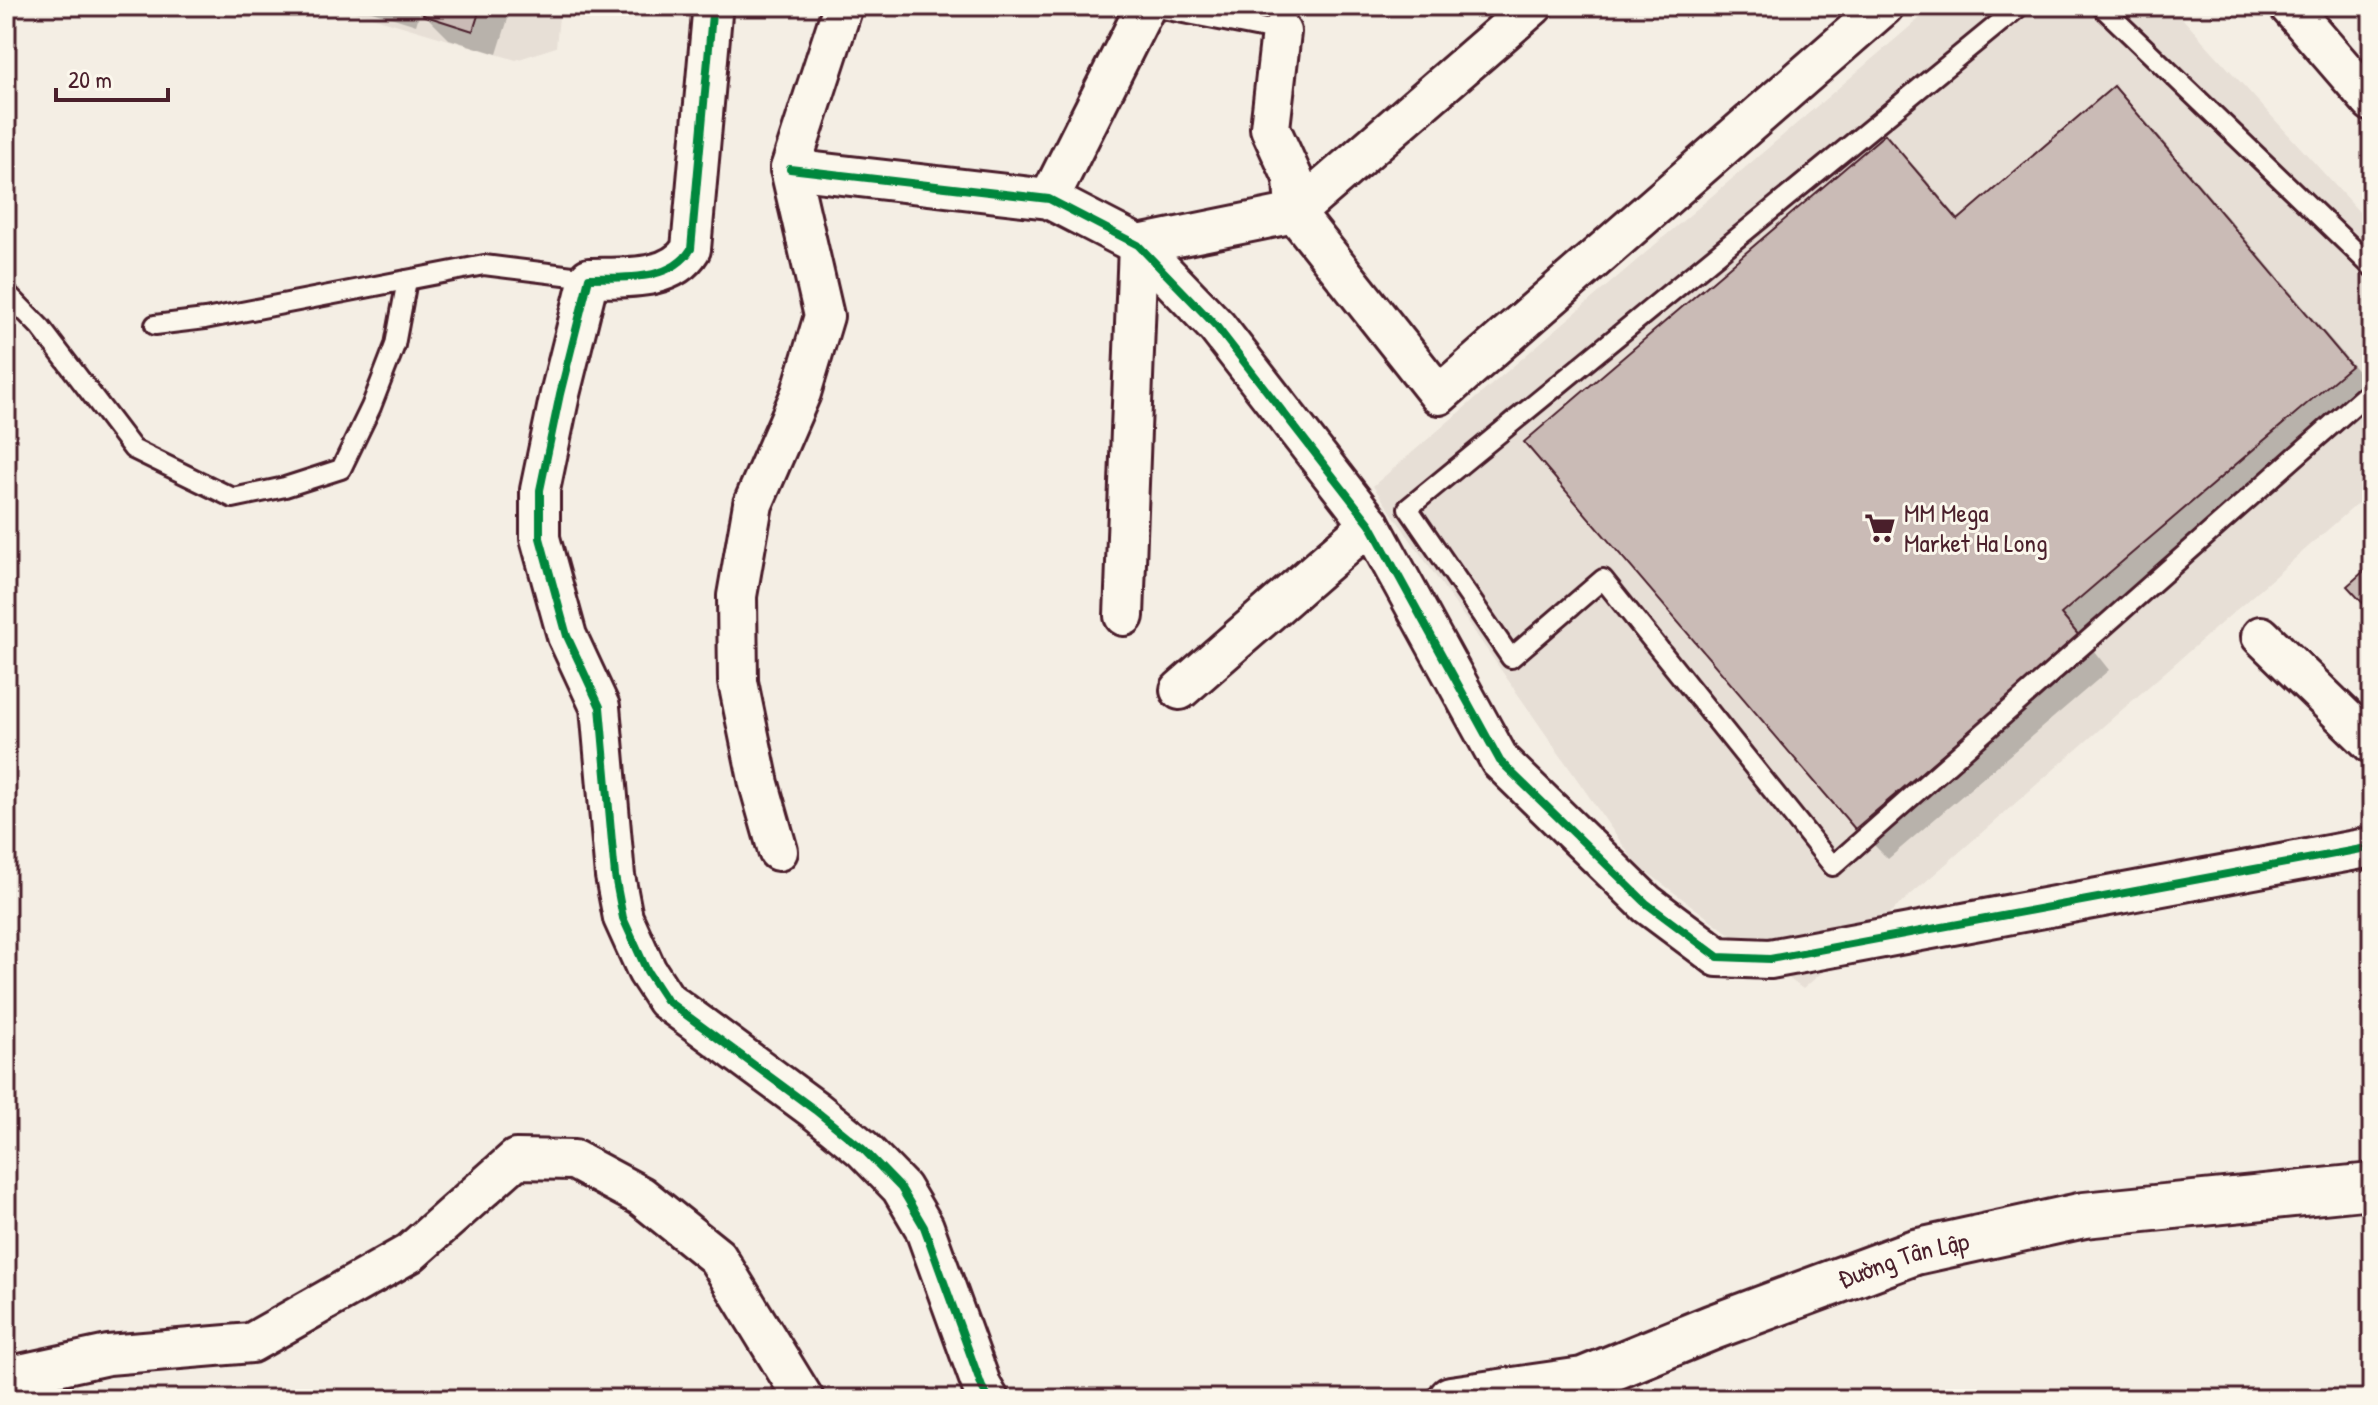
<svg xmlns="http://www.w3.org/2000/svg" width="2378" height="1405" viewBox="0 0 2378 1405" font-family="'Patrick Hand',sans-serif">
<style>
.built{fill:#e7dfd6}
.shadow{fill:#0003}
.building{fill:#cabbb6;stroke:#4a1f2b;stroke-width:2}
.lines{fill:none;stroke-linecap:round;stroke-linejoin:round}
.lane-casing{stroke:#4a1f2b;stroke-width:24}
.street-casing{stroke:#4a1f2b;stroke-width:44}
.secondary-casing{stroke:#4a1f2b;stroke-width:50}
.lane{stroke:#fbf7ec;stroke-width:18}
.street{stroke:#fbf7ec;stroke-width:38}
.secondary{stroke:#fbf7ec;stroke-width:44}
.cycleway-casing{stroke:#fbf7ec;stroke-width:13}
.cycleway{stroke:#00873e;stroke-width:8}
.labels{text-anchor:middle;stroke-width:6;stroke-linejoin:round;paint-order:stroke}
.poi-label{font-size:26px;fill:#4a1f2b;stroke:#fbf7ec;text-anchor:start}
.street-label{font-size:26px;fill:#4a1f2b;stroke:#fbf7ec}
</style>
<rect width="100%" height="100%" fill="#f4eee4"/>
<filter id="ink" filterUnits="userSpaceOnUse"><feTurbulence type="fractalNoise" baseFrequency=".0125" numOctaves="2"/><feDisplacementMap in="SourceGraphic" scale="16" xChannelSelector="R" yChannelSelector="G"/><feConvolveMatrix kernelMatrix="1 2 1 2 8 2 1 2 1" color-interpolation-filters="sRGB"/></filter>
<g filter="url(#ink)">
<g class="built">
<path d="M 335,6 L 560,6 L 556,47 L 516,60 Z"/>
<path d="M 1934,6 L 2171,6 L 2372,226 L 2372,491 L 1803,989 L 1636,864 L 1373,486 Z"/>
</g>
<g class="shadow">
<path d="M 356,6 L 422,6 L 416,25 Z"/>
<path d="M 428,6 L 512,6 L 497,54 L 449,39 L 425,15 Z"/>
<path d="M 2114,89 L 2145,120 L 2372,388 L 2372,406 L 2090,646 L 2109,670 L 1888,859 L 1857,828 L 1527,442 L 1885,137 L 1916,168 L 1960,220 Z"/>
</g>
<g class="building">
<path d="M 426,6 L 481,6 L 473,31 L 423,15 Z"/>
<path d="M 2114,86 L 2351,366 L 2061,614 L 2080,637 L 1855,829 L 1524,442 L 1885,134 L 1958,220 Z"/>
<path d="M 2372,564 L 2372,613 L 2347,586 Z"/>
</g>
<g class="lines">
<defs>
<g id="lane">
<path d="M 1147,6 L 1281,32 L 1287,6"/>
<path d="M 2020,6 L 1408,508 L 1511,658 L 1603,579 L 1833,866 L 2372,389"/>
<path d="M 2101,6 L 2372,267"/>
<path d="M 6,292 L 41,328 L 133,449 L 233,498 L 285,487 L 341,469 L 371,407 L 395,345 L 407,280"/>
<path d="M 155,325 L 205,319 L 484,265 L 589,278"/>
</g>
<g id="street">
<path d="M 2289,6 L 2372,102"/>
<path d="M 712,14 L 691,249 C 671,282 623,277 589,278 L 560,394 L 540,490 L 540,538 L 567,636 L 600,707 L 615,876 L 623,918 L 647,971 L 666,1000 L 815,1110 L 863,1149 L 901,1188 L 924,1227 L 982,1387 L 989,1399"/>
<path d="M 1281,32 L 1270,128 L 1293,178 L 1295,213 L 1439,395 L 1884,6"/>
<path d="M 790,169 L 1049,199 L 1138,245 L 1217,327 L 1370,524 L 1500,761 L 1647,904 L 1718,957 L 1770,959 L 2372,847"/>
<path d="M 1049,199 L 1146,6"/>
<path d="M 1124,616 L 1138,245 L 1295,213 L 1533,6"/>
<path d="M 2261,636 L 2372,744"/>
<path d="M 1180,690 L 1370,524"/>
<path d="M 778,851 L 759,784 L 738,682 L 737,596 L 753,504 L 801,393 L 824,316 L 790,169 L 843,6"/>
<path d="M 6,1377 L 108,1355 L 251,1343 L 410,1253 L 516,1159 L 574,1160 L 641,1196 L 717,1257 L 804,1399"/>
</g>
<g id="secondary">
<path id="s1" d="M 1451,1399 L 1583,1380 L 1713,1327 L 1915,1252 L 2084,1215 L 2372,1186"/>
</g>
</defs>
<use href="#lane" class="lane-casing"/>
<use href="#street" class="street-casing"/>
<use href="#secondary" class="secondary-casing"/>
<use href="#lane" class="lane"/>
<use href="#street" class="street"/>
<use href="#secondary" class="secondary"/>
<defs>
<g id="cycleway">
<path d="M 712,14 L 691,249 C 671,282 623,277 589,278 L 560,394 L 540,490 L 540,538 L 567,636 L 600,707 L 615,876 L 623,918 L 647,971 L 666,1000 L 815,1110 L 863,1149 L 901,1188 L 924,1227 L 982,1387 L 989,1399"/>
<path d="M 790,169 L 1049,199 L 1138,245 L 1217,327 L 1370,524 L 1500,761 L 1647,904 L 1718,957 L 1770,959 L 2372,847"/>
</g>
</defs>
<use href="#cycleway" class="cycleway-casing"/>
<use href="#cycleway" class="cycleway"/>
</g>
</g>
<defs>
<symbol id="supermarket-bare" viewBox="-9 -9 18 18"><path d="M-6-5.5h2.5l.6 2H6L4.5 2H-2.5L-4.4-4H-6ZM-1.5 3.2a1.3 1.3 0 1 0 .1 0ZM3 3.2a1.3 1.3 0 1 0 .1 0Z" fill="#4a1f2b" stroke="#fbf7ec" stroke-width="2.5" paint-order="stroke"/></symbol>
</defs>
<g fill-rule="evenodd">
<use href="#supermarket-bare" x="1858" y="506" width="44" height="44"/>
</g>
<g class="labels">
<g class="poi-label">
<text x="1904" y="522">MM Mega<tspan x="1904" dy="30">Market Ha Long</tspan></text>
</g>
<g class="street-label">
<text dy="9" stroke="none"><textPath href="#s1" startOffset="476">Đường Tân Lập</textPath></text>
</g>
</g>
<rect width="2378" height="1405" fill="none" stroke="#fbf7ec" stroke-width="32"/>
<rect x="16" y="16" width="2346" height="1373" fill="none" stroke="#4a1f2b" stroke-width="3" filter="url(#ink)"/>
<path d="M56 88v12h112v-12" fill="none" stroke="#4a1f2b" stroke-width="4"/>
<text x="68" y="88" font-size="24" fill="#4a1f2b" stroke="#fbf7ec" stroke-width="6" paint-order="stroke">20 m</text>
</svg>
